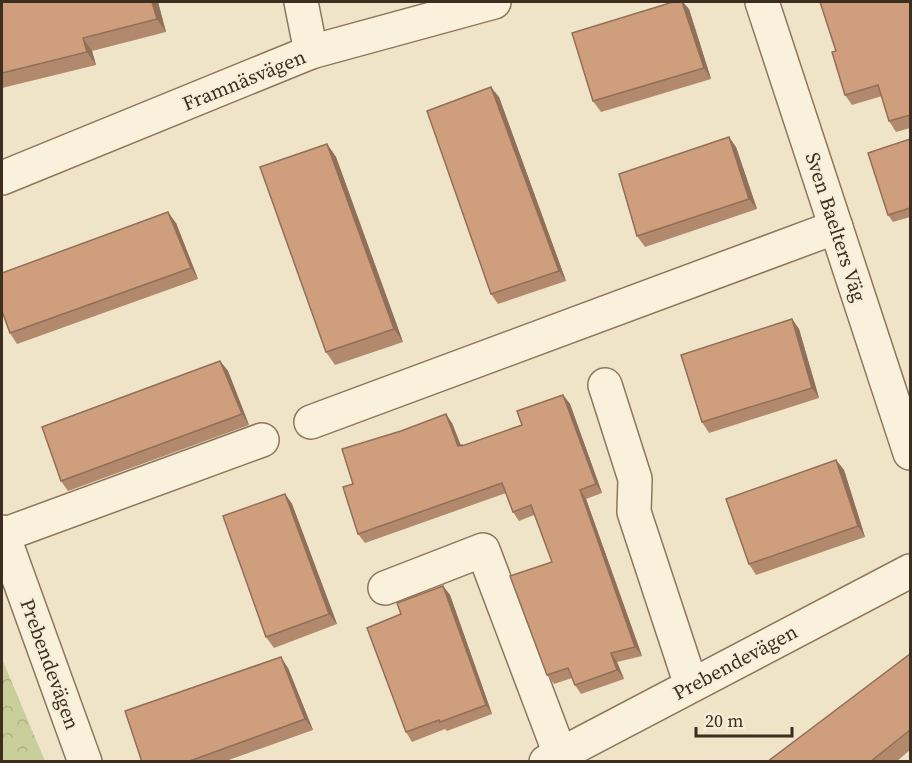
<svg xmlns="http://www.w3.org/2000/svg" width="912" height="763" viewBox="0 0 912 763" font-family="'Source Serif 4',serif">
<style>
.forest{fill:url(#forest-crowns)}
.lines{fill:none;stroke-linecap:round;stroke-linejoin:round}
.minor-casing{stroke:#8d765c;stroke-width:36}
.minor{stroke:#faf1dc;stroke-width:33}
.wall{fill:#b2896c}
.shaded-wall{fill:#916f58}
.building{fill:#cf9f7d;stroke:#916f58;stroke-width:1.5}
.labels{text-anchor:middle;stroke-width:4.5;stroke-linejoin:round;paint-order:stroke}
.street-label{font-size:20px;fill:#3d2e20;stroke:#f7eed8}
</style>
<defs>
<pattern id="forest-crowns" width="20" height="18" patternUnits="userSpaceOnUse" patternTransform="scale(1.5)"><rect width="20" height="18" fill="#c9cf9b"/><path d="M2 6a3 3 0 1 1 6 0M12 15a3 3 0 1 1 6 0" fill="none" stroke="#aeb285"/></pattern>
</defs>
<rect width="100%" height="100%" fill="#f0e4c8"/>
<path class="forest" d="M 2,659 L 45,761 L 2,761 Z"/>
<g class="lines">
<defs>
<g id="minor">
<path d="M 301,2 L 311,52"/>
<path d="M 762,2 L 910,453"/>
<path d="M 2,178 L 311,52 L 494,2"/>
<path d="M 605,385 L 635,479 L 634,512 L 691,685"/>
<path d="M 311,422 L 836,227"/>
<path d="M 2,532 L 85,762"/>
<path d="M 3,535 L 262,440"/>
<path d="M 385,588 L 483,550 L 560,754"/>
<path d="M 546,762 L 910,571"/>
</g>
</defs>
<use href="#minor" class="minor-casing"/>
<use href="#minor" class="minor"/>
</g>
<g class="wall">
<path d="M 2,2 L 158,2 L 166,32 L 92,51 L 96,65 L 2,88 Z"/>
<path d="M 910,2 L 910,128 L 896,132 L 889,121 L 882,96 L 852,105 L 845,95 L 836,51 Z"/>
<path d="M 689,9 L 711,79 L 601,112 L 593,101 Z"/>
<path d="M 499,97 L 566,281 L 498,304 L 491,294 Z"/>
<path d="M 910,139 L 910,217 L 893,222 L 888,215 Z"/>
<path d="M 327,144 L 336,157 L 403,342 L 335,365 L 326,352 Z"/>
<path d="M 736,147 L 757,209 L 645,247 L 637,236 Z"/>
<path d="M 176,223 L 198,279 L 17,344 L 10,333 Z"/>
<path d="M 792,319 L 799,329 L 819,398 L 709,433 L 702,422 Z"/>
<path d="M 220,361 L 228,371 L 249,425 L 68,491 L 61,481 Z"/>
<path d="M 563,395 L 570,404 L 602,493 L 586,499 L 642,656 L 617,662 L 624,679 L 581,694 L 575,685 L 572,678 L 554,684 L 547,675 L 552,562 L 534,515 L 519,521 L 513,512 L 506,493 L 365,543 L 358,534 L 353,484 L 452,423 L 461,445 L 463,446 L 522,425 Z"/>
<path d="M 836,460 L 844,470 L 865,537 L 756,575 L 749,564 Z"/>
<path d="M 285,494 L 292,504 L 337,624 L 274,648 L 266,637 Z"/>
<path d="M 443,586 L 450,595 L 492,714 L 447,731 L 445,729 L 412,742 L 406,732 L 401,614 Z"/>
<path d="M 910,654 L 910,750 L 896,762 L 767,762 Z"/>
<path d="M 288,668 L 313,730 L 223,762 L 142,762 Z"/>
</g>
<g class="shaded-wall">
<path d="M 152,2 L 158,2 L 166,32 L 157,19 Z"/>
<path d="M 682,2 L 683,2 L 689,9 L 711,79 L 704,68 Z"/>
<path d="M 83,38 L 92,51 L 96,65 L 87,52 Z"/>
<path d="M 491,87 L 499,97 L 566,281 L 559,271 Z"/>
<path d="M 729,137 L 736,147 L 757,209 L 749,199 Z"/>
<path d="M 327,144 L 336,157 L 403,342 L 394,329 Z"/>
<path d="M 168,212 L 176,223 L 198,279 L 191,268 Z"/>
<path d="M 792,319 L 799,329 L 819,398 L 812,388 Z"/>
<path d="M 220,361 L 228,371 L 249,425 L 242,414 Z"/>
<path d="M 563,395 L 570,404 L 602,493 L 596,484 Z"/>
<path d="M 446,414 L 452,423 L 464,455 L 458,446 Z"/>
<path d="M 836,460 L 844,470 L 865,537 L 858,526 Z"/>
<path d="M 580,490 L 586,499 L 642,656 L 635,647 Z"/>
<path d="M 285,494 L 292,504 L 337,624 L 329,614 Z"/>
<path d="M 443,586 L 450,595 L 492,714 L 486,705 Z"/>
<path d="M 611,653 L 617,662 L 624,679 L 617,670 Z"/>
<path d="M 281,657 L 288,668 L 313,730 L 305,719 Z"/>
</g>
<g class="building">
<path d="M 2,2 L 152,2 L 157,19 L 83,38 L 87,52 L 2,73 Z"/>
<path d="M 673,2 L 682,2 L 704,68 L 593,101 L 572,33 Z"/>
<path d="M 820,2 L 910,2 L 910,115 L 889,121 L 878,85 L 845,95 L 832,52 L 836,51 Z"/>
<path d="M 491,87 L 559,271 L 491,294 L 427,111 Z"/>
<path d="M 729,137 L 749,199 L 637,236 L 619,174 Z"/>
<path d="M 910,139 L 910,208 L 888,215 L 868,153 Z"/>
<path d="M 327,144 L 394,329 L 326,352 L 260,167 Z"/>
<path d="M 168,212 L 191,268 L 10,333 L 2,311 L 2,273 Z"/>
<path d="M 792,319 L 812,388 L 702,422 L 681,355 Z"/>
<path d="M 220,361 L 242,414 L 61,481 L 42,427 Z"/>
<path d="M 563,395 L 596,484 L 580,490 L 635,647 L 611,653 L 617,670 L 575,685 L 568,668 L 547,675 L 510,576 L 552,562 L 531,505 L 513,512 L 502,483 L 358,534 L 343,487 L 353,484 L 342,449 L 401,431 L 446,414 L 458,446 L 462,445 L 462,446 L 522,425 L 517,411 Z"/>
<path d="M 836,460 L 858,526 L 749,564 L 726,499 Z"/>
<path d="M 285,494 L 329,614 L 266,637 L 223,516 Z"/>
<path d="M 443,586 L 486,705 L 440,722 L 439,720 L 406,732 L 367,628 L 401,614 L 397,603 Z"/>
<path d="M 910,654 L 910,730 L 870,762 L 767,762 Z"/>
<path d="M 281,657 L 305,719 L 187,762 L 142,762 L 125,711 Z"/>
</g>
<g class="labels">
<g class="street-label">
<text transform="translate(244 80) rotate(-22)" y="7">Framnäsvägen</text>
<text transform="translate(836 227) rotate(72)" y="7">Sven Baelters Väg</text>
<text transform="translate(735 662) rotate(-28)" y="7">Prebendevägen</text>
<text transform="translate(50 664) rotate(70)" y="7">Prebendevägen</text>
</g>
</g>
<rect width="912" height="763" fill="none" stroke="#3d2e20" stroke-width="6"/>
<path d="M696 727v9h96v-9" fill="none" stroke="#3d2e20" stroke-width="3"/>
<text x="705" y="727" font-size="18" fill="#3d2e20" stroke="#f7eed8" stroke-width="4.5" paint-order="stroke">20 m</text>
</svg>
